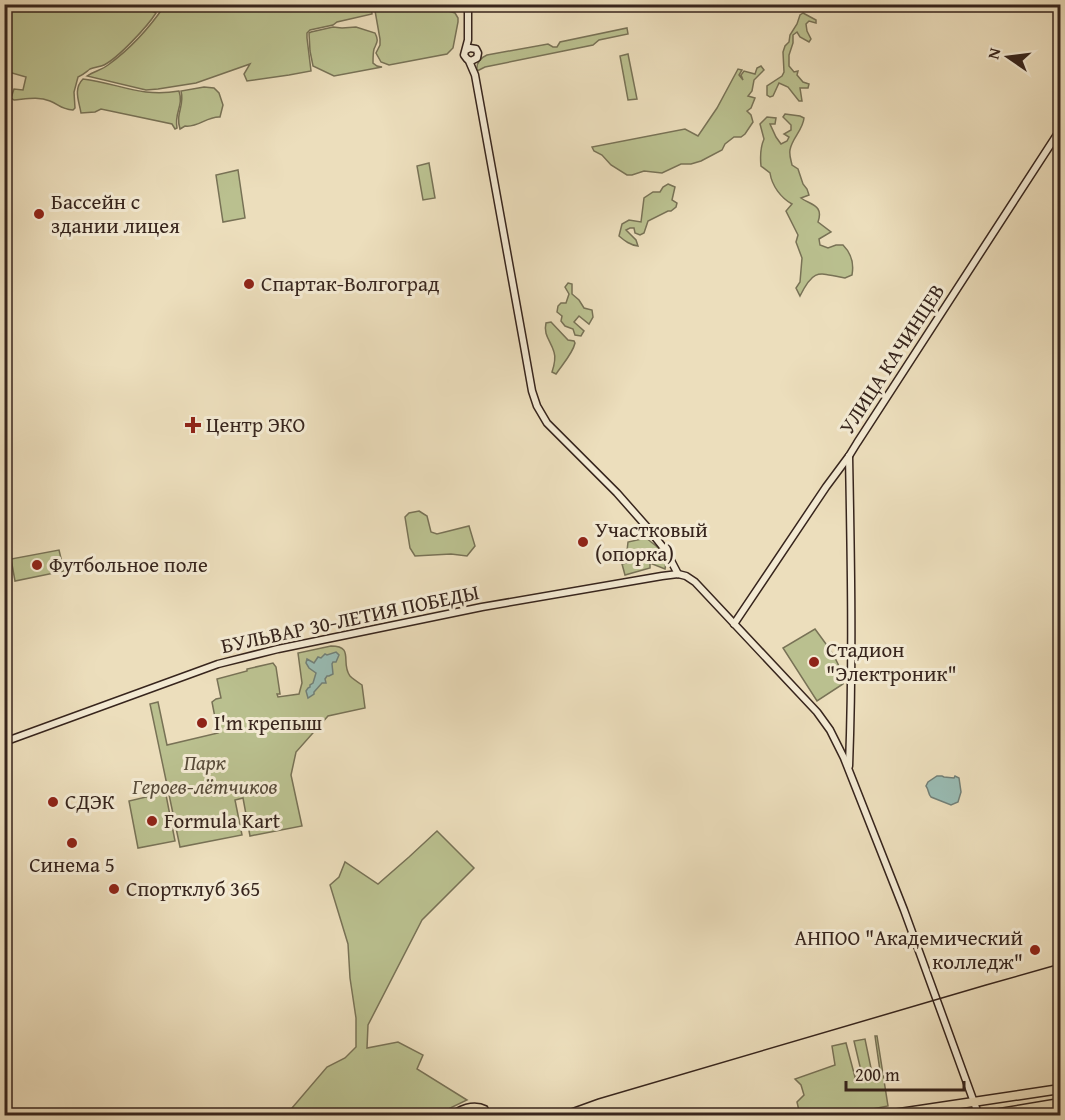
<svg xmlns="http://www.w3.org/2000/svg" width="1065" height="1120" viewBox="0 0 1065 1120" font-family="'Gentium Book Plus',serif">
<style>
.green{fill:#bac08f;stroke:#787256;stroke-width:1.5}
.water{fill:#99bcb4;stroke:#728078;stroke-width:1.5}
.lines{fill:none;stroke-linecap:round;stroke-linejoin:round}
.secondary-casing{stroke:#37251d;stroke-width:9}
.highway-casing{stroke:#37251d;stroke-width:11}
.secondary{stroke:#f3ead3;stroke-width:6}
.highway{stroke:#ecdebc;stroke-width:8}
.tram{stroke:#37251d;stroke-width:1.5}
.poi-dot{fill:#8f2418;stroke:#f3ead3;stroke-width:2}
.labels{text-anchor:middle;stroke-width:6;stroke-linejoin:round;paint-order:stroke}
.poi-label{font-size:21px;fill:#37251d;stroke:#f3ead3;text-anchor:start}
.street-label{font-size:21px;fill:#37251d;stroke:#f3ead3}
.park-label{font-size:21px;font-style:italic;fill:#584c3a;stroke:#f3ead3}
</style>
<rect width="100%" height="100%" fill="#ecdebc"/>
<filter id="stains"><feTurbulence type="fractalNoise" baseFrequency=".00333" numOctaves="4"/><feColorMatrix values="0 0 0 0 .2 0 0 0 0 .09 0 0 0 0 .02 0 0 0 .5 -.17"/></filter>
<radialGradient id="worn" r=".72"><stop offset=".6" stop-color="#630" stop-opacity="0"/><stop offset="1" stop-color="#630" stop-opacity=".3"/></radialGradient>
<g class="green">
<path d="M 5,4 L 141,5 L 156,13 C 147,27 118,58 104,65 C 100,67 95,67 90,69 C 86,72 83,75 78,77 L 74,92 L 75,108 L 73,110 C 60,109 60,105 50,101 C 38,96 26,99 14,100 L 11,98 L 14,89 L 23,90 L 26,77 L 5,71 Z"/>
<path d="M 165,5 L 371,4 L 372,14 L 337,22 L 333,25 L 310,30 L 307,33 L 307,38 L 311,71 L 289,75 L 247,81 L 244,74 L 250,64 L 196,83 L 158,89 L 146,90 L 87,76 C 94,71 102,70 108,65 C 130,49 150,27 165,5 Z"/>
<path d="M 374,5 L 429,5 L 455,13 L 458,18 L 458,22 L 453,48 L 447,54 L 389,65 L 381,62 L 376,53 L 380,45 L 380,39 Z"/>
<path d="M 803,13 L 816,20 L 816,23 L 809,21 L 806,24 L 807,31 L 811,39 L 809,42 L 800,37 L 797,32 L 793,35 L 793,43 L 789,55 L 789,66 L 794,72 L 798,71 L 797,75 L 803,82 L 809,84 L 808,88 L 800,88 L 802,101 L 799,101 L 788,87 L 779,83 L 773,96 L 770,97 L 767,95 L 767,86 L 782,76 L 784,72 L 783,52 L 785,46 L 789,42 L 790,35 L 797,24 L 800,15 Z"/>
<path d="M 333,27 L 342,28 L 356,27 L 375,33 C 379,41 377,42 374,49 C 373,53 373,59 373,63 L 377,66 L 382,67 L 334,76 L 313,66 L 310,51 L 309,33 L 311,32 Z"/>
<path d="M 627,28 L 628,34 L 599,40 L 593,45 L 485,67 L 477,71 C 476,63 480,58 487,55 L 548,44 L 553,47 L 557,47 L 560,42 Z"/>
<path d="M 628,54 L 637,99 L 628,100 L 620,56 Z"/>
<path d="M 761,66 L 764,70 L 754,80 L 752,91 L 748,96 L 755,98 L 751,108 L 747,111 L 751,115 L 753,122 L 745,134 L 741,137 L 734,137 L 725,144 L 722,150 L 701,161 L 691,164 L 681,164 L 662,173 L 644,171 L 632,175 L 627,175 L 611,165 L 602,155 L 594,151 L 592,147 L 685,129 L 698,136 L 717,108 L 738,69 L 742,70 L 739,75 L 743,80 L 741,75 L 744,71 L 755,74 L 757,68 Z"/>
<path d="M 83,79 C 118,83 141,98 179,91 C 184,106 174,112 177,128 L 175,129 L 172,124 L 101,109 L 95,112 L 81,113 C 79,101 73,89 83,79 Z"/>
<path d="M 204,87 L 214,88 L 219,93 L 223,105 L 220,117 C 207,116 198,128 185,126 L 180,129 C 175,113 185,106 181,91 Z"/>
<path d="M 785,114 L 800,116 L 804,118 C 803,130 792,138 790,150 C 789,155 791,160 792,165 L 798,169 L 803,184 L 807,189 L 809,195 L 801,198 C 811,205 824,205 818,222 L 831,232 L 819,239 L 820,245 L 828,248 L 836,245 L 843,245 C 851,253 854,264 852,275 L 845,278 C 818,273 814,268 800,296 L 796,288 L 800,282 L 802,258 L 796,242 L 798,235 L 786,211 L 792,204 C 781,198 772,186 770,173 L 761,166 C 760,156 760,148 764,139 L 760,124 L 767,117 L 776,118 L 775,124 L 770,124 L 776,137 L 781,144 L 787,141 L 789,137 L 784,134 L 791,130 L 791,125 L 783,117 Z"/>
<path d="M 429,163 L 435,198 L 423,200 L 417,166 Z"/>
<path d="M 238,170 L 245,218 L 223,222 L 216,175 Z"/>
<path d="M 668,184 L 675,187 L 672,200 L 677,203 L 676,207 L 671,211 L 668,211 L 648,221 L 644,233 L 640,235 L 635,233 L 634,228 L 630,228 L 626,230 L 636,240 L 638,246 C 630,245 625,241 619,236 L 622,224 L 629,220 L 641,222 L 644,198 L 653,192 L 660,192 L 663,187 Z"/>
<path d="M 568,283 L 572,284 L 572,294 L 579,300 L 584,308 L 592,310 L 593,317 L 589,324 L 579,316 L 574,322 L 584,331 L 581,336 L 575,335 L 573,329 L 565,326 L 561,321 L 562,316 L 557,312 L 558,306 L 561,303 L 566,303 L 569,294 L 565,287 Z"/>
<path d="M 551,322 L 568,340 L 574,341 L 575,343 C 573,353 562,365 556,374 L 552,372 C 554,366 556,358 554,352 C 551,341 543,335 546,323 Z"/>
<path d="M 419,511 L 427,516 L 431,532 L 437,534 L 469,526 L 475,546 L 467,556 L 451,554 L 415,556 L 410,548 L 405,517 L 409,513 Z"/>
<path d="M 646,538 C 657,547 669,553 665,569 L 650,563 L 650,568 L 625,575 L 622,564 L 631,562 L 627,551 L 628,542 Z"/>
<path d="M 59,550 L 64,571 L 15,581 L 11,559 Z"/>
<path d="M 815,629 C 823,640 833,652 838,664 C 840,670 841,673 844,679 L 843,684 L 817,701 L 783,648 Z"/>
<path d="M 331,646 C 355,646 340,663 350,676 C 353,679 359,683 362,685 L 365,708 L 328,716 L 296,752 L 291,775 L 302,826 L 250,836 L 243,798 L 235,800 L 242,835 L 180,847 L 150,704 L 158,702 L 167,745 L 218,733 L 212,702 L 216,699 L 221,698 L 217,679 L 247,671 L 247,669 L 273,663 L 276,667 L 280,694 L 277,694 L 278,697 L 299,694 L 302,683 L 298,653 Z"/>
<path d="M 163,793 L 166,795 L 175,841 L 138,848 L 129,801 Z"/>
<path d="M 437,831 L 474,868 L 422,920 L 368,1025 L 367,1048 L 398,1042 L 423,1055 L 417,1069 L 467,1100 L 446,1110 L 444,1115 L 286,1115 L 327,1067 L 345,1058 L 356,1047 L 356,1018 L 350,978 L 348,944 L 330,885 L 339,877 L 345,862 L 378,884 L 409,857 Z"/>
<path d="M 875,1036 L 877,1036 L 888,1106 L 841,1115 L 800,1115 L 797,1102 L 804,1095 L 801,1085 L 795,1079 L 835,1065 L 832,1046 L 846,1043 L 855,1077 L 862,1075 L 854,1041 L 865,1039 L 872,1073 L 880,1071 Z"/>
</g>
<g class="water">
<path d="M 336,652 L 339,655 L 336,662 L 333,662 L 332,664 L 333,674 L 329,676 L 327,676 L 325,679 L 326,683 L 322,683 L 314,692 L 314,694 L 308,698 L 306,691 L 308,688 L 310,687 L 310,685 L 313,683 L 316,673 L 309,668 L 306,663 L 307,659 L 314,663 L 318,657 L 321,658 L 325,654 L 327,655 Z"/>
<path d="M 937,776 L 942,776 L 944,777 L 954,778 L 955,776 L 959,778 L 961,792 L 958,802 L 951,805 L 931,797 C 928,794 929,790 926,786 L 928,782 Z"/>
</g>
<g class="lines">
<defs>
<g id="secondary">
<path d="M 466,50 L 470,48 L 476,49 L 478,53 L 477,58 L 471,61 L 467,59 L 464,55 L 468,40 L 468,4"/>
<path d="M 469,61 L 475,75 L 524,346 L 532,391 L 537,406 L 547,423 L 617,493 L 647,527 L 666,551 L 678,574"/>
<path d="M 734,624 L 826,487 L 849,456 L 857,443 L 1060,130"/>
<path d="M 4,742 L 218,664 L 278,649 L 482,607 L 662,576 L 678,574 L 686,576 L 695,582 L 817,712 L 830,730 L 844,758 L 904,910 L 979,1116"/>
<path d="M 849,766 C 853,662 851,559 849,456"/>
</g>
<g id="highway">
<path d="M 880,1116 L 1060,1089"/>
<path d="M 982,1116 L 1060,1103"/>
</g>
</defs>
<use href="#secondary" class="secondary-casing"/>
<use href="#highway" class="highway-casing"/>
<use href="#secondary" class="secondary"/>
<use href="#highway" class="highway"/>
<g class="tram">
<path d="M 447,1116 C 456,1105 474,1099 487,1106 L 493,1116"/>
<path d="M 551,1116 L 598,1099 L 986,985 L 1060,964"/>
</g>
</g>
<g class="poi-dot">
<circle cx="39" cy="214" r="6"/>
<circle cx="249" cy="284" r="6"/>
<path d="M190 416h6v6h6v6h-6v6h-6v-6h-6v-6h6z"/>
<circle cx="583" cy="542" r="6"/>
<circle cx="37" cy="565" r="6"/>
<circle cx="814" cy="662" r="6"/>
<circle cx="202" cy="723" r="6"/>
<circle cx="53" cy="802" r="6"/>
<circle cx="152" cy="821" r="6"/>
<circle cx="72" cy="843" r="6"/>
<circle cx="114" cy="889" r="6"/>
<circle cx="1035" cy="950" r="6"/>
</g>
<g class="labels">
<g class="poi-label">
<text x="51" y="209">Бассейн с<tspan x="51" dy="24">здании лицея</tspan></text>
<text x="261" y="291">Спартак-Волгоград</text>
<text x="206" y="432">Центр ЭКО</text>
<text x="595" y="537">Участковый<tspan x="595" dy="24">(опорка)</tspan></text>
<text x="49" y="572">Футбольное поле</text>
<text x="826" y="657">Стадион<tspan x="826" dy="24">"Электроник"</tspan></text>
<text x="214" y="730">I'm крепыш</text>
<text x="65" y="809">СДЭК</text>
<text x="164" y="828">Formula Kart</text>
<text x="72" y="872" text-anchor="middle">Синема 5</text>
<text x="126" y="896">Спортклуб 365</text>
<text x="1023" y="945" text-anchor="end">АНПОО "Академический<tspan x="1023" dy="24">колледж"</tspan></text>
</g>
<g class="street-label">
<text transform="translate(892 359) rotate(-57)" y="7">УЛИЦА КАЧИНЦЕВ</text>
<text transform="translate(350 619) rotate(-12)" y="7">БУЛЬВАР 30-ЛЕТИЯ ПОБЕДЫ</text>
</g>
<g class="park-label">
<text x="205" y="770">Парк<tspan x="205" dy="24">Героев-лётчиков</tspan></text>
</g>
</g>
<rect width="1065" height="1120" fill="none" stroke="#ecdebc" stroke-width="24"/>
<rect x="6" y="6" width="1053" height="1108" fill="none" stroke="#37251d" stroke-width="3"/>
<rect x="12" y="12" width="1041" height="1096" fill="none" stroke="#37251d" stroke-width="1.5"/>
<g transform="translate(1008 57) rotate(284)" stroke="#f3ead3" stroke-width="4.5" paint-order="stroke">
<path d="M0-4.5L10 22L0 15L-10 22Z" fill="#37251d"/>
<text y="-9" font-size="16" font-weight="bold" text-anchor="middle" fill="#37251d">N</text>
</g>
<path d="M846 1081v9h118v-9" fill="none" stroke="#37251d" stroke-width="3"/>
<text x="855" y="1081" font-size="18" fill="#37251d" stroke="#f3ead3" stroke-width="4.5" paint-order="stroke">200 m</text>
<rect width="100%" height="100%" filter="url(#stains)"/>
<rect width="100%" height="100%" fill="url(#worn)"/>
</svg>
